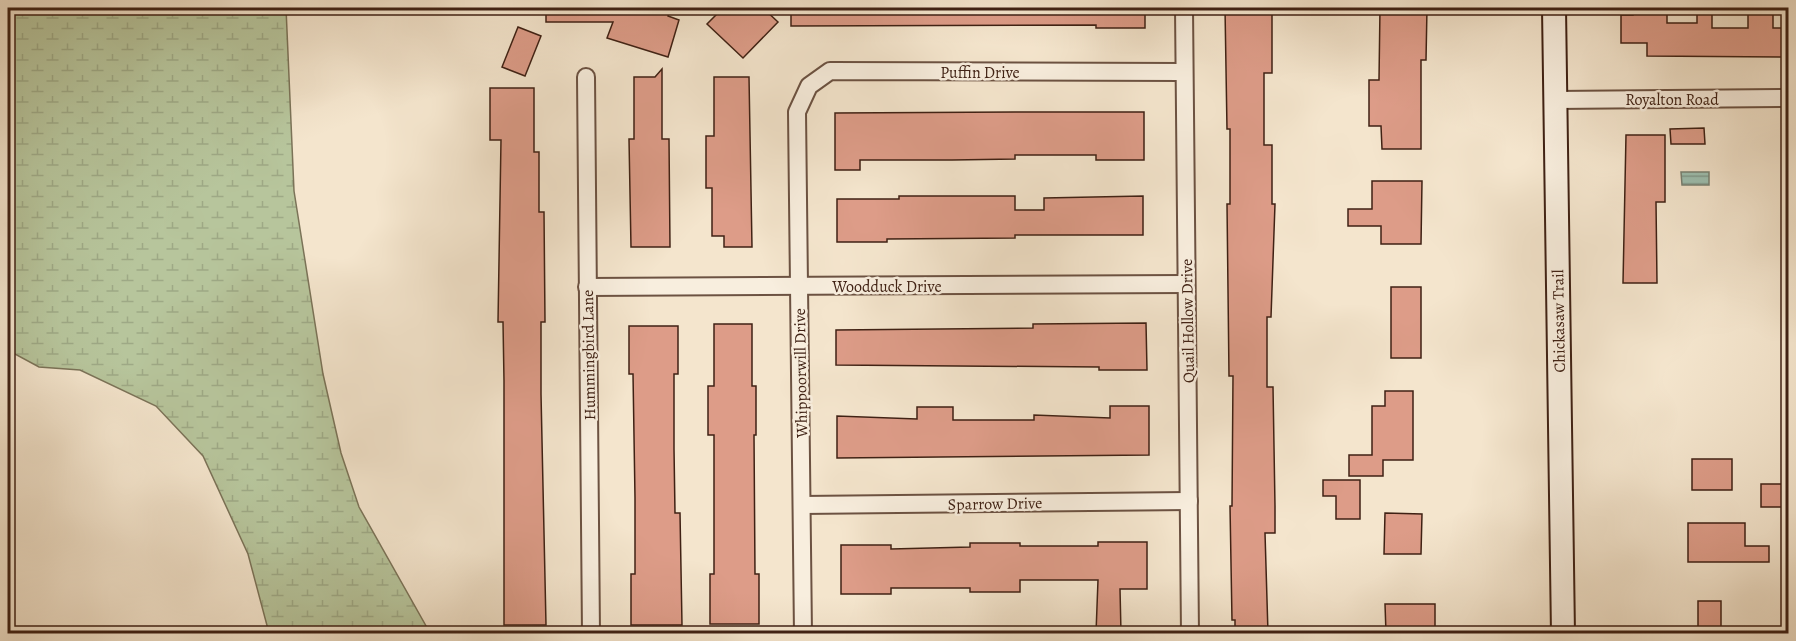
<svg xmlns="http://www.w3.org/2000/svg" width="1796" height="641" viewBox="0 0 1796 641" font-family="Alegreya,serif">
<style>
.wetland{fill:url(#wetland-marsh);stroke:#7b7358;stroke-width:1.5}
.water{fill:url(#water-rules);stroke:#778072;stroke-width:1.5}
.building{fill:#dd9c88;stroke:#3f2114;stroke-width:1.5}
.lines{fill:none;stroke-linecap:round;stroke-linejoin:round}
.street-casing{stroke:#6c5242;stroke-width:20}
.secondary-casing{stroke:#3f2114;stroke-width:26}
.street{stroke:#f8eede;stroke-width:16}
.secondary{stroke:#f8eede;stroke-width:22}
.labels{text-anchor:middle;stroke-width:5;stroke-linejoin:round;paint-order:stroke}
.street-label{font-size:16px;fill:#3f2114;stroke:#f8eede}
</style>
<defs>
<pattern id="wetland-marsh" width="20" height="14" patternUnits="userSpaceOnUse" patternTransform="scale(1.5)"><rect width="20" height="14" fill="#b7c59c"/><path d="M1 5h8M5 5V1M11 12h8M15 12V8" fill="none" stroke="#9ea986"/></pattern>
<pattern id="water-rules" width="6" height="5" patternUnits="userSpaceOnUse" patternTransform="scale(1.5)"><rect width="6" height="5" fill="#9dc0b1"/><path d="M0 2.5h6" fill="none" stroke="#819c8f"/></pattern>
</defs>
<rect width="100%" height="100%" fill="#f4e5cd"/>
<filter id="stains"><feTurbulence type="fractalNoise" baseFrequency=".00333" numOctaves="4"/><feColorMatrix values="0 0 0 0 .2 0 0 0 0 .09 0 0 0 0 .02 0 0 0 .5 -.17"/></filter>
<radialGradient id="worn" r=".72"><stop offset=".6" stop-color="#630" stop-opacity="0"/><stop offset="1" stop-color="#630" stop-opacity=".3"/></radialGradient>
<path class="wetland" d="M 8,8 L 286,8 L 294,191 L 323,374 L 341,453 L 359,507 L 430,633 L 269,633 L 248,554 L 203,456 L 156,406 L 80,370 L 39,367 L 13,353 L 8,343 Z"/>
<path class="water" d="M 1681,172 L 1709,172 L 1709,185 L 1682,185 Z"/>
<g class="building">
<path d="M 546,8 L 670,8 L 668,16 L 679,20 L 668,57 L 607,38 L 613,22 L 546,22 Z"/>
<path d="M 723,8 L 763,8 L 778,22 L 743,58 L 707,24 Z"/>
<path d="M 791,8 L 1145,8 L 1145,28 L 1096,28 L 1096,25 L 791,26 Z"/>
<path d="M 1225,8 L 1272,8 L 1272,73 L 1264,73 L 1264,145 L 1272,145 L 1272,204 L 1275,204 L 1271,317 L 1267,317 L 1267,387 L 1273,387 L 1275,506 L 1275,533 L 1265,533 L 1268,633 L 1235,633 L 1235,620 L 1232,620 L 1230,506 L 1232,506 L 1233,376 L 1229,376 L 1227,204 L 1230,204 L 1230,129 L 1227,129 Z"/>
<path d="M 1380,8 L 1427,8 L 1426,60 L 1421,60 L 1421,149 L 1382,149 L 1381,126 L 1369,126 L 1369,80 L 1379,80 Z"/>
<path d="M 1633,8 L 1667,8 L 1667,23 L 1697,23 L 1697,13 L 1712,13 L 1712,28 L 1748,28 L 1748,14 L 1773,14 L 1773,28 L 1788,28 L 1788,57 L 1647,56 L 1647,43 L 1621,43 L 1621,15 L 1633,15 Z"/>
<path d="M 518,27 L 541,36 L 525,76 L 502,67 Z"/>
<path d="M 662,69 L 662,139 L 669,139 L 670,247 L 631,247 L 629,139 L 634,139 L 634,77 L 655,77 Z"/>
<path d="M 714,77 L 749,77 L 752,247 L 724,247 L 724,236 L 712,236 L 712,188 L 706,188 L 706,136 L 714,136 Z"/>
<path d="M 490,88 L 534,88 L 534,152 L 539,152 L 539,212 L 544,212 L 545,322 L 541,322 L 541,394 L 546,625 L 504,625 L 504,381 L 503,322 L 498,322 L 501,140 L 490,140 Z"/>
<path d="M 1015,112 L 1144,112 L 1144,160 L 1096,160 L 1096,155 L 1015,155 L 1015,159 L 952,160 L 860,160 L 860,170 L 835,170 L 835,113 Z"/>
<path d="M 1704,128 L 1705,144 L 1671,144 L 1670,129 Z"/>
<path d="M 1626,135 L 1665,135 L 1665,202 L 1656,202 L 1657,283 L 1623,283 Z"/>
<path d="M 1372,181 L 1422,181 L 1421,244 L 1381,244 L 1381,226 L 1348,226 L 1348,209 L 1372,209 Z"/>
<path d="M 899,196 L 1015,196 L 1015,210 L 1044,210 L 1044,198 L 1143,196 L 1143,235 L 1015,235 L 1015,238 L 887,239 L 887,242 L 837,242 L 837,199 L 899,199 Z"/>
<rect x="1391" y="287" width="30" height="71"/>
<path d="M 1146,323 L 1147,370 L 1099,370 L 1099,367 L 836,365 L 836,330 L 1033,328 L 1033,324 Z"/>
<path d="M 714,324 L 752,324 L 752,386 L 756,386 L 756,435 L 754,435 L 755,574 L 759,574 L 759,624 L 710,624 L 710,574 L 714,574 L 714,435 L 708,435 L 708,386 L 714,386 Z"/>
<path d="M 629,326 L 678,326 L 678,374 L 674,374 L 674,449 L 675,513 L 680,513 L 682,625 L 631,625 L 631,574 L 635,574 L 635,498 L 633,374 L 629,374 Z"/>
<path d="M 1385,391 L 1413,391 L 1413,460 L 1383,460 L 1383,476 L 1349,476 L 1349,455 L 1372,455 L 1372,406 L 1385,406 Z"/>
<path d="M 1110,406 L 1149,406 L 1149,455 L 837,458 L 837,416 L 917,419 L 917,407 L 953,407 L 953,420 L 1034,420 L 1034,415 L 1110,418 Z"/>
<rect x="1692" y="459" width="40" height="31"/>
<path d="M 1323,480 L 1360,480 L 1360,519 L 1336,519 L 1336,496 L 1323,496 Z"/>
<rect x="1761" y="484" width="21" height="23"/>
<path d="M 1385,513 L 1422,514 L 1421,554 L 1384,554 Z"/>
<path d="M 1688,523 L 1745,523 L 1745,546 L 1769,546 L 1769,562 L 1688,562 Z"/>
<path d="M 1098,542 L 1147,542 L 1147,589 L 1120,589 L 1121,633 L 1096,633 L 1098,580 L 1020,580 L 1020,592 L 970,592 L 970,588 L 891,588 L 891,594 L 841,594 L 841,545 L 891,545 L 891,549 L 970,547 L 970,543 L 1020,543 L 1020,546 L 1098,546 Z"/>
<rect x="1698" y="601" width="23" height="32"/>
<path d="M 1385,604 L 1435,604 L 1435,633 L 1386,633 Z"/>
</g>
<g class="lines">
<defs>
<g id="street">
<path d="M 1184,8 L 1190,634"/>
<path d="M 586,77 L 591,634"/>
<path d="M 1555,100 L 1788,98"/>
<path d="M 587,287 L 1186,284"/>
<path d="M 802,505 L 1189,501"/>
<path d="M 803,634 L 797,112 L 809,86 L 830,71 L 1184,72"/>
</g>
<path id="secondary" d="M 1554,8 L 1563,634"/>
</defs>
<use href="#street" class="street-casing"/>
<use href="#secondary" class="secondary-casing"/>
<use href="#street" class="street"/>
<use href="#secondary" class="secondary"/>
</g>
<g class="labels">
<g class="street-label">
<text x="980" y="78">Puffin Drive</text>
<text x="1672" y="105">Royalton Road</text>
<text x="887" y="292">Woodduck Drive</text>
<text transform="translate(1187 321) rotate(-91)" y="6">Quail Hollow Drive</text>
<text transform="translate(1558 321) rotate(-91)" y="6">Chickasaw Trail</text>
<text transform="translate(588 355) rotate(-91)" y="6">Hummingbird Lane</text>
<text transform="translate(800 373) rotate(-91)" y="6">Whippoorwill Drive</text>
<text transform="translate(995 503) rotate(-1)" y="6">Sparrow Drive</text>
</g>
</g>
<rect width="1796" height="641" fill="none" stroke="#f4e5cd" stroke-width="30"/>
<rect x="9" y="9" width="1778" height="623" fill="none" stroke="#3f2114" stroke-width="3"/>
<rect x="15" y="15" width="1766" height="611" fill="none" stroke="#3f2114" stroke-width="1.5"/>
<rect width="100%" height="100%" filter="url(#stains)"/>
<rect width="100%" height="100%" fill="url(#worn)"/>
</svg>
